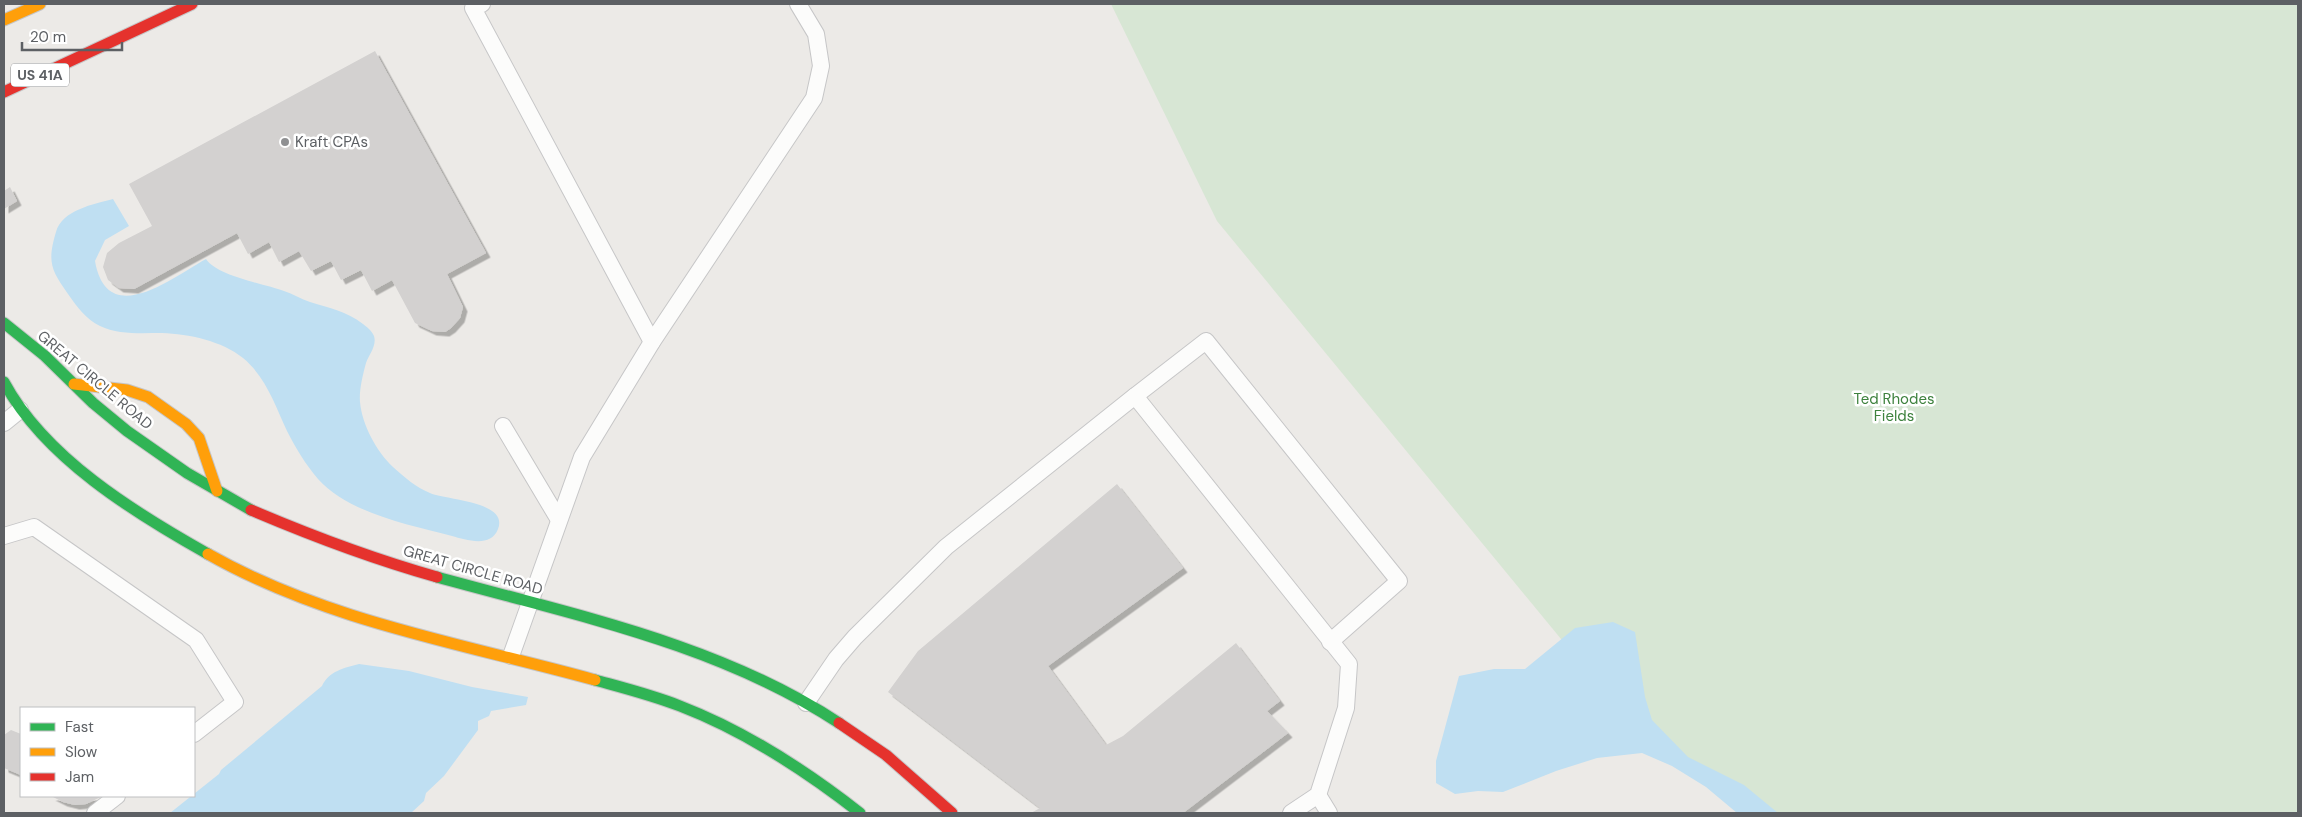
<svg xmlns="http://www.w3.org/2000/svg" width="2302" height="817" viewBox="0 0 2302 817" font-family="'DM Sans',sans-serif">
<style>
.green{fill:#d7e6d4}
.water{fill:#bfdff2}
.building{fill:#d3d1d0;filter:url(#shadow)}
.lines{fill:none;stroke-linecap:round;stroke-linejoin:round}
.lane-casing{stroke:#c6c6c7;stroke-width:18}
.fast-casing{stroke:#c6c6c7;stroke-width:13}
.slow-casing{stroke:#c6c6c7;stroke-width:13}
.jam-casing{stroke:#c6c6c7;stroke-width:13}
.lane{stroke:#fcfcfb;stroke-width:16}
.fast{stroke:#30b455;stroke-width:11}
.slow{stroke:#ff9f0a;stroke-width:11}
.jam{stroke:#e5322d;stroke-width:11}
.poi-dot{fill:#8f9092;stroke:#fff;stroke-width:2}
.labels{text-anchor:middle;stroke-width:5;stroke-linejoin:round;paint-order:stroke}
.shield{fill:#fff;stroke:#8e9092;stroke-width:1}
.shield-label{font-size:14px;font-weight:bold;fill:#5d6064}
.poi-label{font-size:15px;fill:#5d6064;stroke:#fff;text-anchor:start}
.street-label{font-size:15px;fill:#5d6064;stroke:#fff}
.park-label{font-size:15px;fill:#3e823e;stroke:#fff}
</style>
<defs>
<filter id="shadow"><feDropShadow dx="4.5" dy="4.5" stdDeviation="0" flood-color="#0004"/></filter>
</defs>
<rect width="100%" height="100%" fill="#eceae7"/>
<path class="green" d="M 1111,4 L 2298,4 L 2298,813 L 1748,813 L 1626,718 L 1217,221 Z"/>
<g class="water">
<path d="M 113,199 L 129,226 L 105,240 L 95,261 C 107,330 172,278 206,259 C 217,276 265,284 284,291 C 293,294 301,299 310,302 C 330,308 346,311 363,324 C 367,327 372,331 374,336 C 377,346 369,354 366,363 C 363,374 359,390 360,402 C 362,425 377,452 393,467 C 404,477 417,488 430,493 C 445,500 509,501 498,529 C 491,548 466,540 452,536 C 410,525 348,513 318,479 C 306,465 295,447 287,431 C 275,405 266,377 243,358 C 222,341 189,334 162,333 C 142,333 118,335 100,326 C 86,319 77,307 68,294 C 51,270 47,262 56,232 C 62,210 94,204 113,199 Z"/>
<path d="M 1613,622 L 1635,632 L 1645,697 L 1652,720 L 1688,757 L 1744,785 L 1778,813 L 1737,813 L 1706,787 L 1672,766 L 1642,753 L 1597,758 L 1556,771 L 1503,792 L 1478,791 L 1455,794 L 1436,783 L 1436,761 L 1459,676 L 1494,669 L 1525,669 L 1575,628 Z"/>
<path d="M 359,664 L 409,671 L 472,687 L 528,697 L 526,705 L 491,711 L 489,716 L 478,721 L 478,730 L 444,776 L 426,793 L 424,801 L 411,813 L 170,813 L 219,774 L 221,770 L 322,686 C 329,671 344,668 359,664 Z"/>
</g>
<g class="building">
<path d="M 375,51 L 486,253 L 447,274 L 463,307 L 460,318 L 451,328 L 445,332 L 432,331 L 415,323 L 392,280 L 372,291 L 361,270 L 341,280 L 331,261 L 311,271 L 299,251 L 279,262 L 269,242 L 248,254 L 237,233 L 134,289 L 119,288 L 108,280 L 103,267 L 107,253 L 119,243 L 152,226 L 129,184 Z"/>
<path d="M 10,187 L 17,201 L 4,209 L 4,191 Z"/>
<path d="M 1117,484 L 1183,568 L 1048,666 L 1106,745 L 1123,736 L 1236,643 L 1280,701 L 1267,711 L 1288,733 L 1183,813 L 1031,813 L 1040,808 L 888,692 L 918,651 Z"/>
<path d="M 11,730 L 21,734 L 21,775 L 4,768 L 4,735 Z"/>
<path d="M 51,796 L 103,796 L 86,804 L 75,805 L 63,802 Z"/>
</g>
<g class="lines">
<defs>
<g id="lane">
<path d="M 482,4 L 473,8 L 652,342"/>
<path d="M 1135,396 L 1206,341 L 1399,581 L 1330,642"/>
<path d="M 4,423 L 20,410"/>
<path d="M 503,426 L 559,520"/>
<path d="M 4,536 L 34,527 L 196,640 L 235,702 L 194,734"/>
<path d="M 511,656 L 582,457 L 652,342 L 814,98 L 821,66 L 816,34 L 798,4"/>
<path d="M 806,703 L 836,659 L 855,637 L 946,547 L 1135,396 L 1349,664 L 1346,708 L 1318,795 L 1291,813"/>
<path d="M 1318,795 L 1329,813"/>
<path d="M 95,813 L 117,796"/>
</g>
<g id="fast">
<path d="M 4,323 L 45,356 L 93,403 L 127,431 L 187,473 L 251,510"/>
<path d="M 4,382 C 45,458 135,513 208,554"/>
<path d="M 437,577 C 574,615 719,644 839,723"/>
<path d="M 595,680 C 624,688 652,695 680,706 C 745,731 805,770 860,813"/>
</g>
<g id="slow">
<path d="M 4,20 L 40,4"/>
<path d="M 74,384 L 127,390 L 148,397 L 186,424 L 199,438 L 217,491"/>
<path d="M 208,554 C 328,622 465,644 595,680"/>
</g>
<g id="jam">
<path d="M 4,92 L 192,4"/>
<path d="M 251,510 C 312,536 373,559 437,577"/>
<path d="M 839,723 L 886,755 L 952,813"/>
</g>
</defs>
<use href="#lane" class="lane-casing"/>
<use href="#fast" class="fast-casing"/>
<use href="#slow" class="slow-casing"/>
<use href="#jam" class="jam-casing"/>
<use href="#lane" class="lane"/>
<use href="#fast" class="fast"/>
<use href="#slow" class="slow"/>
<use href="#jam" class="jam"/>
</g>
<circle class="poi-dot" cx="285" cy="142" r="5"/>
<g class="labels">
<rect class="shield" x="11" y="63.5" width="58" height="23" rx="4"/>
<g class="shield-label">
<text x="40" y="80">US 41A</text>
</g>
<g class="poi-label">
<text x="295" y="147">Kraft CPAs</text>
</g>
<g class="street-label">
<text transform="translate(95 380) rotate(40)" y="5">GREAT CIRCLE ROAD</text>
<text transform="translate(473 570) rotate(16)" y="5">GREAT CIRCLE ROAD</text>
</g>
<g class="park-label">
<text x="1894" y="404">Ted Rhodes<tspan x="1894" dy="17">Fields</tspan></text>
</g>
</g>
<rect width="2302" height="817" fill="none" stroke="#5d6064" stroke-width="10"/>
<rect x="20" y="707" width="175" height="90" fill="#ffffff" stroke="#bebfc1"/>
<rect x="30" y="723" width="25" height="8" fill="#30b455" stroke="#bebfc1"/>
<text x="65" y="732" font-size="15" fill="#5d6064">Fast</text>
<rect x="30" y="748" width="25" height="8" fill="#ff9f0a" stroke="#bebfc1"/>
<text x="65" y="757" font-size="15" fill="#5d6064">Slow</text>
<rect x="30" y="773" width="25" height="8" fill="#e5322d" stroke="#bebfc1"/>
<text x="65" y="782" font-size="15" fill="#5d6064">Jam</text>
<path d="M22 42v8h100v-8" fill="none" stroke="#5d6064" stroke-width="2.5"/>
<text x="30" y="42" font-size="15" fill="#5d6064" stroke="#ffffff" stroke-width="4" paint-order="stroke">20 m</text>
</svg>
